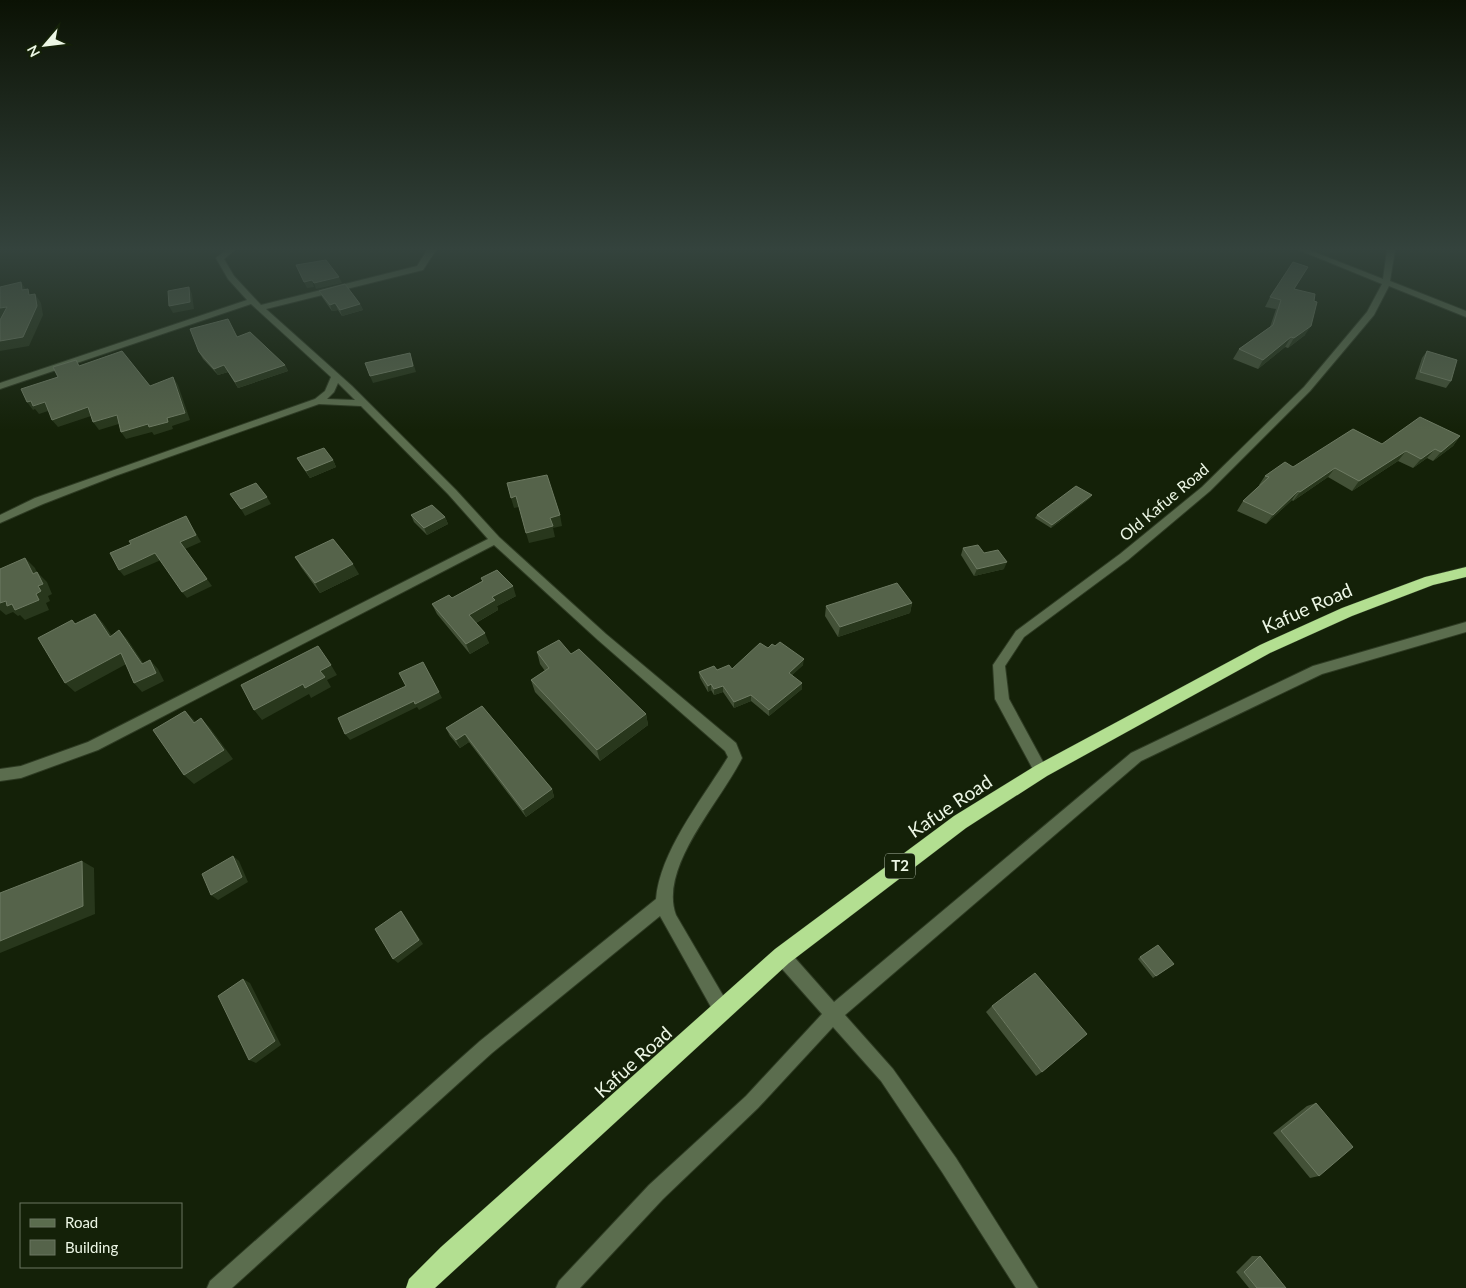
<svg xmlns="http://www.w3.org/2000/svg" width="1466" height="1288" viewBox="0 0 1466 1288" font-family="Lato,sans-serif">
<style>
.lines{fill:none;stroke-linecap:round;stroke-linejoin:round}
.minor-casing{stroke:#2e3b23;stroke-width:2}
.highway-casing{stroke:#2e3b23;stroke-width:1}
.minor{fill:#5b6d4e;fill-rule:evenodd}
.highway{fill:#b3df91;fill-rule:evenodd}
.wall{fill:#435137}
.shaded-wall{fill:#28371c}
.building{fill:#55634a;stroke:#6d7a62}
.labels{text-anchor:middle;stroke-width:4;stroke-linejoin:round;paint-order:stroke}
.shield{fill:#142108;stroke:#abb6a3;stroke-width:1}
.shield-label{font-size:15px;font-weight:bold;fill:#ecf6e5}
.street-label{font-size:16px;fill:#ecf6e5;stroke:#142108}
.near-street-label{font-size:19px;fill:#ecf6e5;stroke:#142108}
</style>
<rect width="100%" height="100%" fill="#142108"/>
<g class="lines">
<defs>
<g id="minor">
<path d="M 226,250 L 235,250 L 224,259 L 234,276 L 261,305 L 417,266 L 427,250 L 436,250 L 423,270 L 266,309 L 352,386 L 456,490 L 499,537 L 606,634 L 736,743 L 742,758 C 722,800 658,867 676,915 L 728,1004 L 731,1010 L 728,1016 L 722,1019 L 716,1016 L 660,916 L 492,1053 L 232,1288 L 207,1288 L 210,1281 L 480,1041 L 656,899 C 660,851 703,798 728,757 L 725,751 L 598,640 L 494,545 L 98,750 L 21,778 L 0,781 L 0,769 L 21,766 L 88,742 L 488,539 L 448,494 L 361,406 L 319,404 L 115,476 L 43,504 L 0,523 L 0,515 L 35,498 L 315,399 L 325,391 L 331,377 L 251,304 L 0,389 L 0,383 L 247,300 L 228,279 L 216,258 ZM 338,383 L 355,400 L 327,399 L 334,392 Z"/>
<path d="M 1299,250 L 1309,250 L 1383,279 L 1387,250 L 1395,250 L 1390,281 L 1466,311 L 1466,317 L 1389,286 L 1374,315 L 1310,391 L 1210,491 L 1128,560 L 1024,637 L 1005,666 L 1009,699 L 1048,771 L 1046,775 L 1041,777 L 1036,775 L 995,699 L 993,665 L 1016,631 L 1120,554 L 1202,487 L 1304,387 L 1367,312 L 1382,284 Z"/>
<path d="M 1466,622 L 1466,632 L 1322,674 L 1141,761 L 845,1015 L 893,1069 L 956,1158 L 1038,1288 L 1016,1288 L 942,1172 L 881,1081 L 833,1027 L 758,1108 L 663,1199 L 580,1288 L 556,1288 L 559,1281 L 649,1185 L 746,1096 L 822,1014 L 776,962 L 774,956 L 776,950 L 782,948 L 788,950 L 834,1002 L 1131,753 L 1313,666 Z"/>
</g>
<path id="highway" d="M 1466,567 L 1466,577 L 1433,585 L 1352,616 L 1270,653 L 1047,776 L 966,828 L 789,963 L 435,1288 L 406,1288 L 409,1279 L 441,1247 L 775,949 L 954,816 L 1035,766 L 1260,645 L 1342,608 L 1425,577 Z"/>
</defs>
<use href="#minor" class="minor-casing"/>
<use href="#highway" class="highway-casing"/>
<use href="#minor" class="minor"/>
<use href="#highway" class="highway"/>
</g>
<g class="wall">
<path d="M 1308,267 L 1294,289 L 1305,335 L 1288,348 L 1285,347 L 1258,369 L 1233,359 L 1239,349 L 1270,327 L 1276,309 L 1265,307 L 1270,297 Z"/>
<path d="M 319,291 L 360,304 L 363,310 L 342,316 L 338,310 L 332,311 L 322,297 Z"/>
<path d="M 237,337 L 285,365 L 288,371 L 238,388 L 228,372 L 218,375 L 203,359 L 199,352 Z"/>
<path d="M 1427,351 L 1451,381 L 1446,388 L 1415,379 L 1422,358 Z"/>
<path d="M 1460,436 L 1453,446 L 1433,461 L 1427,458 L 1413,468 L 1398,461 L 1352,491 L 1328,477 L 1293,501 L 1292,500 L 1266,524 L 1237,511 L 1243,501 L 1260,485 L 1259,485 L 1265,476 L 1293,467 L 1382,444 Z"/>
<path d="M 297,458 L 333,460 L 336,467 L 310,478 L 301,465 Z"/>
<path d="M 1090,498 L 1051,528 L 1035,518 L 1037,515 Z"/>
<path d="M 411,515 L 445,517 L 448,524 L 427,535 L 414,522 Z"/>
<path d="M 963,548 L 984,553 L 1004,569 L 974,576 L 961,555 Z"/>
<path d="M 295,557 L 359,574 L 320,593 L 301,567 Z"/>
<path d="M 481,578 L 516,596 L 497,606 L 498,610 L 476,623 L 489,643 L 470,654 L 437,614 L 432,604 L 452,598 L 482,581 Z"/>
<path d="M 912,603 L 910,613 L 838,637 L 825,616 L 826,606 Z"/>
<path d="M 768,648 L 803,665 L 792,675 L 802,689 L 769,716 L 751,701 L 734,708 L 723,692 L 714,695 L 711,690 L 708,692 L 700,678 L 699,672 L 717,670 L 732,669 Z"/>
<path d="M 537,652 L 646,714 L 648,725 L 600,761 L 535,692 L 531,680 L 545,671 L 540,664 Z"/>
<path d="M 482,706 L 552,789 L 554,797 L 526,817 L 469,742 L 460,748 L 450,736 L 446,728 Z"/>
<path d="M 1140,957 L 1174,964 L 1153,978 L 1138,959 Z"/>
<path d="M 992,1006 L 1042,1072 L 1036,1076 L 986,1012 Z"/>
<path d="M 1316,1103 L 1319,1176 L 1310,1178 L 1273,1133 L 1307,1106 Z"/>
<path d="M 1252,1256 L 1260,1256 L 1286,1288 L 1249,1288 L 1236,1272 Z"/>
</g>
<g class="shaded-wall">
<path d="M 339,277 L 342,283 L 316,289 L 314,283 Z"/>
<path d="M 312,280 L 314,287 L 307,288 L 304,282 Z"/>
<path d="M 21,282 L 27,291 L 22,290 Z"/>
<path d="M 189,287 L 192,294 L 194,309 L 173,313 L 169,306 Z"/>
<path d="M 35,294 L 41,303 L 43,315 L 29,346 L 0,351 L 0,341 Z"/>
<path d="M 335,303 L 338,310 L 332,311 L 330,305 Z"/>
<path d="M 360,304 L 363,310 L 342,316 L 340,310 Z"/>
<path d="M 7,307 L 13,316 L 0,319 L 0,308 Z"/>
<path d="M 1311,326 L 1305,335 L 1288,348 L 1294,338 Z"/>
<path d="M 1291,337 L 1285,347 L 1258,369 L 1263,360 Z"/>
<path d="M 410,353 L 416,372 L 373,383 L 370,376 Z"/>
<path d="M 224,365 L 228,372 L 218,375 L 214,369 Z"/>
<path d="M 285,365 L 288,371 L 238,388 L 235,382 Z"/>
<path d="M 173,377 L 178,385 L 190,420 L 172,426 L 173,429 L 154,435 L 152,432 L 126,439 L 121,432 L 167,418 Z"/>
<path d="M 31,401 L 45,402 L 51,410 L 39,414 L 35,409 L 33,410 L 27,402 Z"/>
<path d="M 88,407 L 94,415 L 58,427 L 52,420 Z"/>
<path d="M 117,415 L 122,423 L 99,430 L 93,422 Z"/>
<path d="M 1460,436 L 1453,446 L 1433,461 L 1441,452 Z"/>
<path d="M 1435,449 L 1427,458 L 1413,468 L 1421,459 Z"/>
<path d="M 1406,451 L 1398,461 L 1352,491 L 1359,481 Z"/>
<path d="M 333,460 L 336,467 L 310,478 L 306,471 Z"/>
<path d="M 1335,468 L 1328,477 L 1293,501 L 1300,492 Z"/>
<path d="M 1298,491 L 1292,500 L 1266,524 L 1273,515 Z"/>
<path d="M 1092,495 L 1090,498 L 1051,528 L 1052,525 Z"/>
<path d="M 516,496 L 519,507 L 514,508 L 511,498 Z"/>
<path d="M 267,497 L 271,504 L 245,516 L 241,509 Z"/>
<path d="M 560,515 L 562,526 L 553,528 L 555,537 L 529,543 L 526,533 L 550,518 Z"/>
<path d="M 186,516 L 201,542 L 185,549 L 180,542 Z"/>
<path d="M 445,517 L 448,524 L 427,535 L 424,528 Z"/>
<path d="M 155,553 L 161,560 L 124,576 L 119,570 Z"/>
<path d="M 25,558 L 35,568 L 42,584 L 33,574 Z"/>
<path d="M 1007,562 L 1004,569 L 974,576 L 977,569 Z"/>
<path d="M 353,564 L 359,574 L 320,593 L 315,583 Z"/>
<path d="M 37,572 L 47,582 L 52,594 L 48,596 L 50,601 L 46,603 L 49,610 L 25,620 L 20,615 L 18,616 L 13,612 L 6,615 L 0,610 L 0,603 L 6,601 L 36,594 L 38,586 Z"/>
<path d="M 207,579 L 212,586 L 187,598 L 182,592 Z"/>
<path d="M 513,586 L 516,596 L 497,606 L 498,610 L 472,625 L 469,615 L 492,597 Z"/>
<path d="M 912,603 L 910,613 L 838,637 L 840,627 Z"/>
<path d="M 95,614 L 103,623 L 119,646 L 110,637 Z"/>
<path d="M 119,630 L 127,639 L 150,673 L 142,664 Z"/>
<path d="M 485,633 L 489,643 L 470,654 L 466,644 Z"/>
<path d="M 121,653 L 130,662 L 75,692 L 65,683 Z"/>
<path d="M 804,659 L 803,665 L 788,679 L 789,673 Z"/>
<path d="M 150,660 L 158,669 L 164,681 L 142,692 L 134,683 Z"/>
<path d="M 331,665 L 337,675 L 327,680 L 331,687 L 311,698 L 309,694 L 262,720 L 254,710 L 303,684 L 320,671 Z"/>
<path d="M 802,683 L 802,689 L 769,716 L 769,710 Z"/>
<path d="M 711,684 L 711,690 L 708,692 L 708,686 Z"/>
<path d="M 723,686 L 723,692 L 714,695 L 714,689 Z"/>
<path d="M 439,692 L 442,698 L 419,710 L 417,707 L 350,740 L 345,734 L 414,701 Z"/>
<path d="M 751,695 L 751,701 L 734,708 L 734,702 Z"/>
<path d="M 185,711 L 194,720 L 202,732 L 194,723 Z"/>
<path d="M 646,714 L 648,725 L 600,761 L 597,750 Z"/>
<path d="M 201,718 L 210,728 L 233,759 L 194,784 L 184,775 Z"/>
<path d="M 465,734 L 469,742 L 460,748 L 456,740 Z"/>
<path d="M 552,789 L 554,797 L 526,817 L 523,810 Z"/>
<path d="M 233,856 L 239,861 L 248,882 L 218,900 L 211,895 Z"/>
<path d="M 82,861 L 94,868 L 95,914 L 0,953 L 0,941 Z"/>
<path d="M 401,911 L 405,916 L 423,944 L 398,963 L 393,959 Z"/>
<path d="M 243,979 L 250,983 L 281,1045 L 256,1063 L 249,1060 Z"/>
</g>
<g class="building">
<path d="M 326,260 L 339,277 L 314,283 L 312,280 L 304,282 L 296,265 Z"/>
<path d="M 1293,262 L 1308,267 L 1294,289 L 1315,294 L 1314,301 L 1317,302 L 1311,326 L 1294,338 L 1291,337 L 1263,360 L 1239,349 L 1273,325 L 1281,300 L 1270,297 Z"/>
<path d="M 21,282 L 22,290 L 28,289 L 29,295 L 35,294 L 37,306 L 23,337 L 0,341 L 0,320 L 7,307 L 0,308 L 0,287 Z"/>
<path d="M 345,284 L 360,304 L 340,310 L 335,303 L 330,305 L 319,291 Z"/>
<path d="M 189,287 L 190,302 L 169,306 L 168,291 Z"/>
<path d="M 228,319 L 237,337 L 250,332 L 285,365 L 235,382 L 224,365 L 214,369 L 199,352 L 190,329 Z"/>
<path d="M 122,351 L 150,386 L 173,377 L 185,413 L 167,418 L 168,422 L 149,427 L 148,424 L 121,432 L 117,415 L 93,422 L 88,407 L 52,420 L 45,402 L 33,406 L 31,401 L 27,402 L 21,389 L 58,377 L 53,367 L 76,360 L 79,366 Z"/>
<path d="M 1427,351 L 1457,360 L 1451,381 L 1420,372 Z"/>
<path d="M 410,353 L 413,366 L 370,376 L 365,363 Z"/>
<path d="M 1420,417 L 1460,436 L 1441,452 L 1435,449 L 1421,459 L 1406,451 L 1359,481 L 1335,468 L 1300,492 L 1298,491 L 1273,515 L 1243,501 L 1269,477 L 1265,476 L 1285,462 L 1293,467 L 1353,429 L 1382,444 Z"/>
<path d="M 324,448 L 333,460 L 306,471 L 297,458 Z"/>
<path d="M 547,475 L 560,515 L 550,518 L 553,526 L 526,533 L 516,496 L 511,498 L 507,483 Z"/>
<path d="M 256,483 L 267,497 L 241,509 L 230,494 Z"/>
<path d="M 1076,486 L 1092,495 L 1052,525 L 1037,515 Z"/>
<path d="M 432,505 L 445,517 L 424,528 L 411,515 Z"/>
<path d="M 186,516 L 196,535 L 180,542 L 207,579 L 182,592 L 155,553 L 119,570 L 110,553 L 131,544 L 129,541 Z"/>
<path d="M 333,539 L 353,564 L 315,583 L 295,557 Z"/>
<path d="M 978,545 L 984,553 L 998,550 L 1007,562 L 977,569 L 963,548 Z"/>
<path d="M 25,558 L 33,574 L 37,572 L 43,584 L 38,586 L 41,591 L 36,594 L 39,600 L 15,610 L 12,604 L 7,606 L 6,601 L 0,603 L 0,569 Z"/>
<path d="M 497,570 L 513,586 L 492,597 L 495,600 L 469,615 L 485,633 L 466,644 L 432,604 L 449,595 L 452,598 L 483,581 L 481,578 Z"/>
<path d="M 897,583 L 912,603 L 840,627 L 826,606 Z"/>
<path d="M 95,614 L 110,637 L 119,630 L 142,664 L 150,660 L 156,673 L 134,683 L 121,653 L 65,683 L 38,638 L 72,620 L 75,624 Z"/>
<path d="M 559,640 L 571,654 L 579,649 L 646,714 L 597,750 L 531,680 L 549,668 L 537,652 Z"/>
<path d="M 780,642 L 804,659 L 789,673 L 802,683 L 769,710 L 751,695 L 734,702 L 723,686 L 714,689 L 711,684 L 708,686 L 699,672 L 714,666 L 717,670 L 729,665 L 732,669 L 760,643 L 768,648 L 772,644 L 775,646 Z"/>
<path d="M 318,646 L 331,665 L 320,671 L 325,677 L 305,688 L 303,684 L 254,710 L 241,685 Z"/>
<path d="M 423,662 L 439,692 L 415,704 L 414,701 L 345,734 L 338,718 L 406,686 L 399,673 Z"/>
<path d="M 482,706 L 552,789 L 523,810 L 465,734 L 456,740 L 446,728 Z"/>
<path d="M 185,711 L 194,723 L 201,718 L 224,750 L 184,775 L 153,730 Z"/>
<path d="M 233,856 L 242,877 L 211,895 L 202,874 Z"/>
<path d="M 82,861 L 83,906 L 0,941 L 0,893 Z"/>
<path d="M 401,911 L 419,940 L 393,959 L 375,929 Z"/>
<path d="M 1158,945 L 1174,964 L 1156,976 L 1140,957 Z"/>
<path d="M 1035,973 L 1087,1034 L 1042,1072 L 992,1006 Z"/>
<path d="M 243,979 L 275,1041 L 249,1060 L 218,996 Z"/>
<path d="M 1316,1103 L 1353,1147 L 1319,1176 L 1281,1131 Z"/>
<path d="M 1260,1256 L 1286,1288 L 1257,1288 L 1244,1272 Z"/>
</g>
<linearGradient id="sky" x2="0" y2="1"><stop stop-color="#0b1204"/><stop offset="0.58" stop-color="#34433d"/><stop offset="1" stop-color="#34433d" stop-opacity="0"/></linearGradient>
<rect width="1466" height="430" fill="url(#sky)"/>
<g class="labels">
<rect class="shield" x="885" y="853.5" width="30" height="25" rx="4"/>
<g class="shield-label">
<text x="900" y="871">T2</text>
</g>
<g class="street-label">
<text transform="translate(1164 502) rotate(-40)" y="6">Old Kafue Road</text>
</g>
<g class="near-street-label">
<text transform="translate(1307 608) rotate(-24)" y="7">Kafue Road</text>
<text transform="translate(950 806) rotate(-34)" y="7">Kafue Road</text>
<text transform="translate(633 1062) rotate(-42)" y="7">Kafue Road</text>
</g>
</g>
<rect x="20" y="1203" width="162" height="65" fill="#142108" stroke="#6a7660"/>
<rect x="30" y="1219" width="25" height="8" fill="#5b6d4e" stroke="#6a7660"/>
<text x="65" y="1228" font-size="15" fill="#ecf6e5">Road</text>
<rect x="30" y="1240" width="25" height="15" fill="#55634a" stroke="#6a7660"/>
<text x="65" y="1253" font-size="15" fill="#ecf6e5">Building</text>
<g transform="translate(45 45) rotate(242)" stroke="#142108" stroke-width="4" paint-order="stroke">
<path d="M0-4L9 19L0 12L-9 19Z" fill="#ecf6e5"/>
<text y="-8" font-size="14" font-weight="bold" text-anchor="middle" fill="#ecf6e5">N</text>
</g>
</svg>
